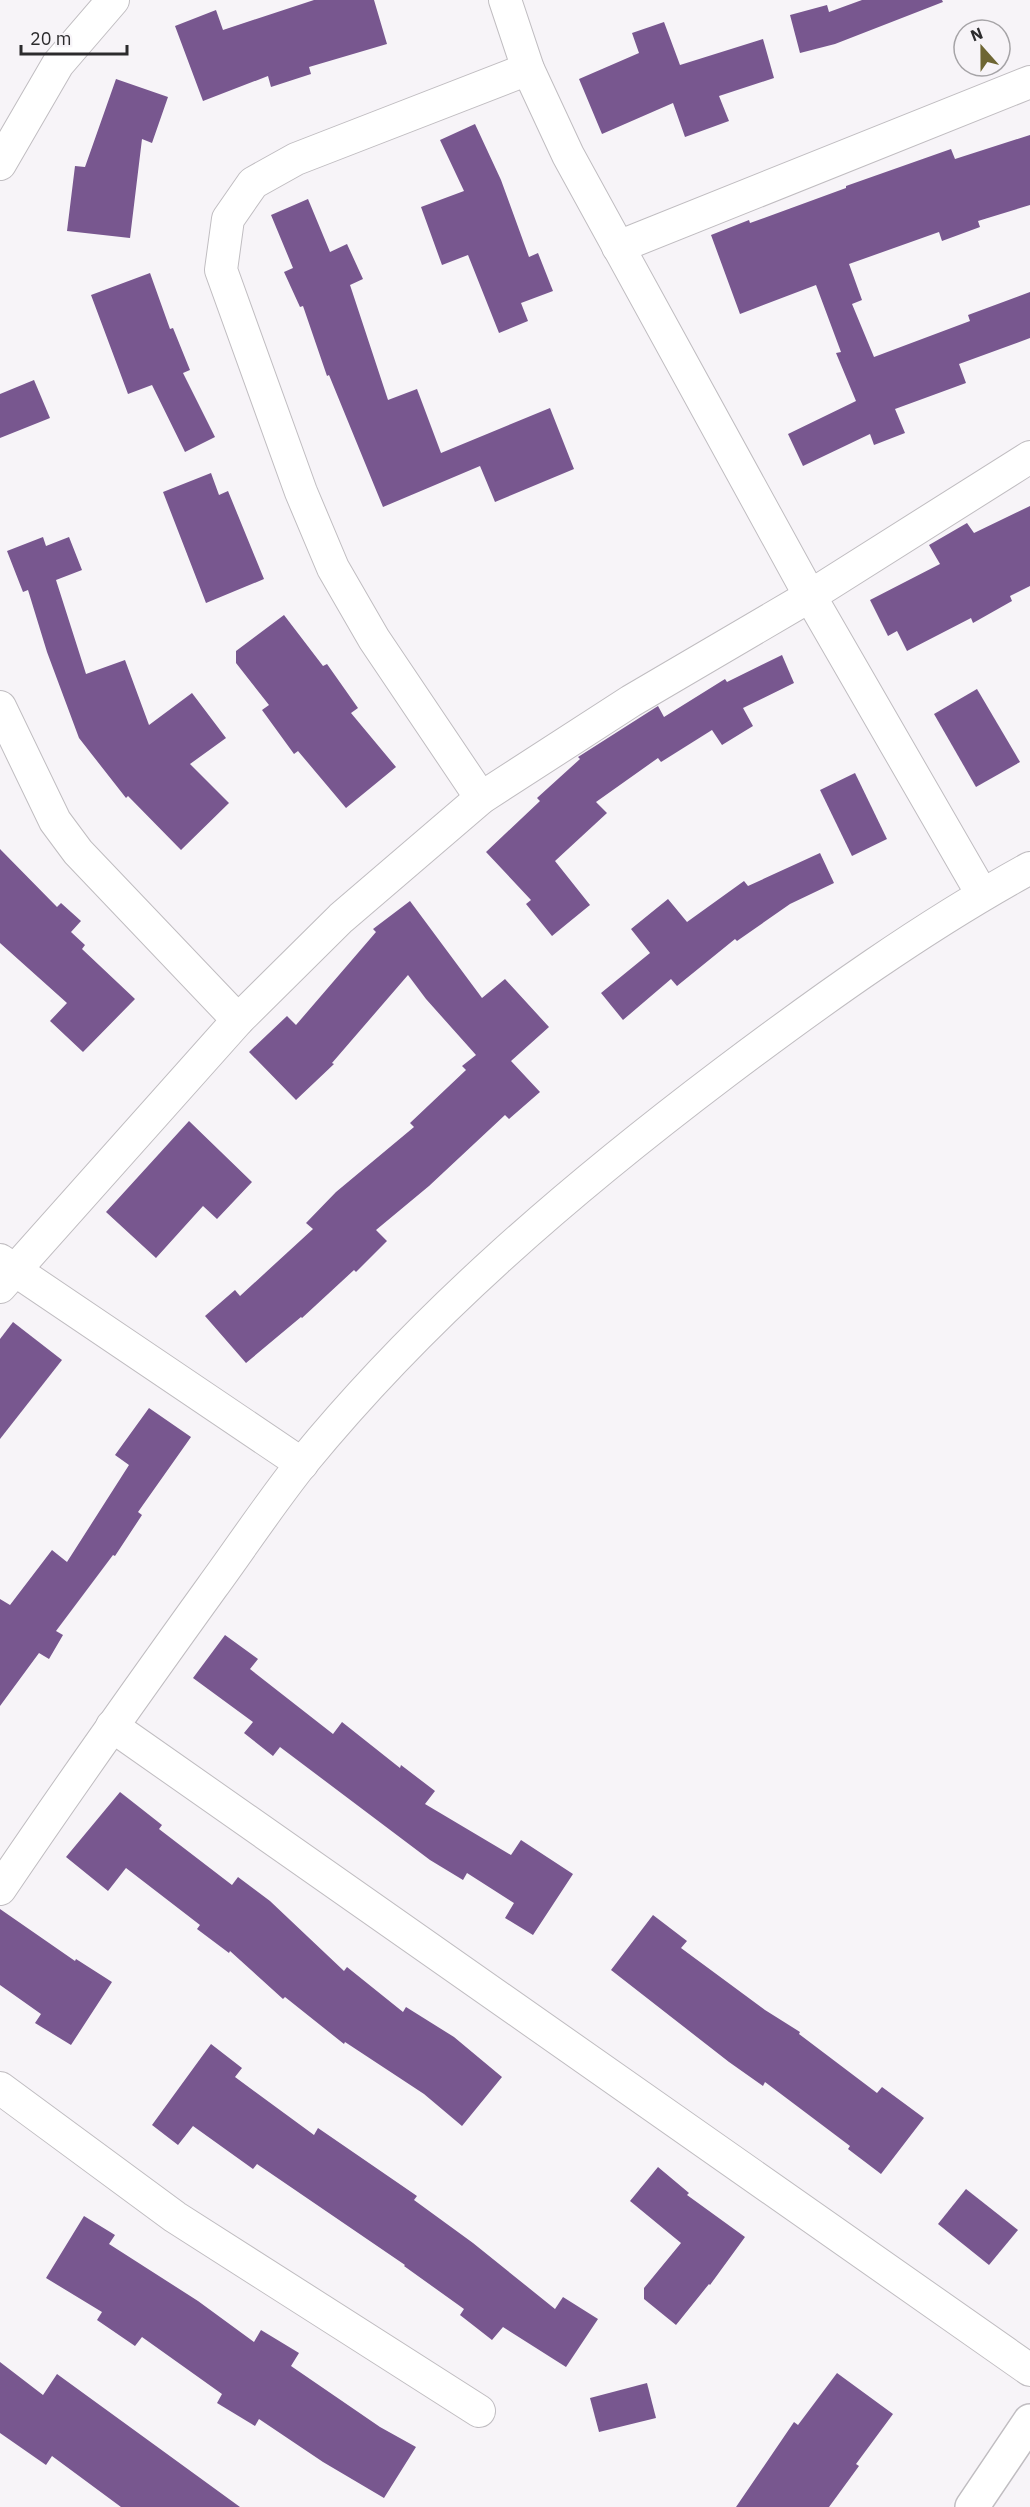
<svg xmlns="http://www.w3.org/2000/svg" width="1030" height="2507" viewBox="0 0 1030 2507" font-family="'IBM Plex Sans',sans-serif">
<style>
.building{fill:#78578f}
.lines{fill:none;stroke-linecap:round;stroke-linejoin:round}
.street-casing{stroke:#c0bdc1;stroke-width:34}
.secondary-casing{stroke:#c0bdc1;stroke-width:36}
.street{stroke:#fff;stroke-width:32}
.secondary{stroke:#fff;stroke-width:33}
</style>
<rect width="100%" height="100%" fill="#f7f4f8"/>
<g class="building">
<path d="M 314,0 L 374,0 L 387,44 L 309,67 L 311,74 L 271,87 L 268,76 L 203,101 L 175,26 L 216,10 L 223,30 Z"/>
<path d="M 862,0 L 942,0 L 943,2 L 835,44 L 800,53 L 790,15 L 827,5 L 829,12 Z"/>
<path d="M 664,22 L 680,65 L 763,39 L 774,78 L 719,96 L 729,121 L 685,137 L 673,103 L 602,134 L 579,79 L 639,53 L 632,33 Z"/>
<path d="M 116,79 L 168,97 L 152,143 L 142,139 L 130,238 L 67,231 L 75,166 L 85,167 Z"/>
<path d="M 475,124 L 501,180 L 529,257 L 538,253 L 553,291 L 521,303 L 528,321 L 499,333 L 468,255 L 442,265 L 421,207 L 464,191 L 440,140 Z"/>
<path d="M 1030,135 L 1030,205 L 978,221 L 980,227 L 942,241 L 939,232 L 849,264 L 862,300 L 852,304 L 874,357 L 970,321 L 968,315 L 1030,292 L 1030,338 L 959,364 L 966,383 L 895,409 L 905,433 L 874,445 L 870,434 L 803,466 L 788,434 L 856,401 L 836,353 L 841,352 L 816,285 L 740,314 L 711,235 L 749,220 L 750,223 L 846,188 L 846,186 L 951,149 L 955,159 Z"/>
<path d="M 308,199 L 330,252 L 347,244 L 363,279 L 350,285 L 388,400 L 417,389 L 441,453 L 550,408 L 574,469 L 495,502 L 480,466 L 383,507 L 329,375 L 327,376 L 303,306 L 300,307 L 284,272 L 293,268 L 271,215 Z"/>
<path d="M 150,273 L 170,329 L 173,328 L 190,370 L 183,373 L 215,437 L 185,452 L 152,385 L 128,394 L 91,295 Z"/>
<path d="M 34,380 L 50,418 L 0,438 L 0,394 Z"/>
<path d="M 211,473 L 219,495 L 228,491 L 264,579 L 206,603 L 163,492 Z"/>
<path d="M 1030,506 L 1030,586 L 1010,596 L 1012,601 L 973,623 L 971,618 L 907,651 L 897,631 L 888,636 L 870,600 L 940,564 L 929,545 L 967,523 L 974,533 Z"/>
<path d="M 43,537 L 46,546 L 69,537 L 82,570 L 56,580 L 86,674 L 125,660 L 149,725 L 192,693 L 226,738 L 190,764 L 229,803 L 181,850 L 128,796 L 126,798 L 79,738 L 47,652 L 28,590 L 23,592 L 7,551 Z"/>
<path d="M 284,615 L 323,666 L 327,664 L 358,708 L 351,713 L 396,767 L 346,808 L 298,751 L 294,754 L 262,710 L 269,705 L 236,663 L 236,651 Z"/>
<path d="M 782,655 L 794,683 L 743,708 L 753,726 L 722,745 L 712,730 L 661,762 L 658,758 L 596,802 L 607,813 L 555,861 L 590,905 L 552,936 L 526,904 L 531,900 L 486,852 L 540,801 L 537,798 L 580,759 L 578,757 L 658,706 L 664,717 L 725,679 L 727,682 Z"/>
<path d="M 977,689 L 1020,762 L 976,787 L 934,714 Z"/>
<path d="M 855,773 L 887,839 L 852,856 L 820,790 Z"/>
<path d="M 0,849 L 57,907 L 61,903 L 81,921 L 71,932 L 85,945 L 82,949 L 135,999 L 83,1052 L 50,1021 L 67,1003 L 0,943 Z"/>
<path d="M 820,853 L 834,883 L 790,904 L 737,941 L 735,939 L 677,986 L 671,979 L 623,1020 L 601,993 L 650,953 L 631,929 L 668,899 L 687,922 L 744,881 L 748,886 Z"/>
<path d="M 410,901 L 482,998 L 505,979 L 549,1027 L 511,1061 L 540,1092 L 509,1119 L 505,1115 L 429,1186 L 376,1230 L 387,1241 L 356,1272 L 354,1270 L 302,1318 L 301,1317 L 246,1363 L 205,1316 L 235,1290 L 240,1296 L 313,1229 L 306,1223 L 336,1192 L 414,1127 L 410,1123 L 466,1070 L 462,1066 L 476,1055 L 426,999 L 408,975 L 332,1063 L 334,1064 L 296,1100 L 249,1052 L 287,1016 L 296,1025 L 376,932 L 373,929 Z"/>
<path d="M 189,1121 L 252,1182 L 217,1219 L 203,1206 L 156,1258 L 106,1212 Z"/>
<path d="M 13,1322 L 62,1360 L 0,1439 L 0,1339 Z"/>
<path d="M 149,1408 L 191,1437 L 138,1512 L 142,1515 L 115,1556 L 113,1555 L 56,1631 L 63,1635 L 49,1659 L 39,1653 L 0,1706 L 0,1599 L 10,1605 L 52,1550 L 67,1562 L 129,1465 L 115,1455 Z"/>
<path d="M 225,1635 L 258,1659 L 250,1669 L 333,1734 L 342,1722 L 400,1768 L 401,1765 L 435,1791 L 425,1804 L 511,1855 L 521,1840 L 573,1874 L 533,1935 L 505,1918 L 514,1903 L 467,1873 L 463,1880 L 430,1860 L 280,1747 L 273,1756 L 244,1733 L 253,1722 L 193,1678 Z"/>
<path d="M 120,1792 L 162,1825 L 159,1829 L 232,1885 L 238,1877 L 270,1901 L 344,1971 L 347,1967 L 403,2012 L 406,2007 L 454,2037 L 502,2077 L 462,2126 L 424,2094 L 345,2042 L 344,2044 L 285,1997 L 283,1999 L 230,1951 L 229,1953 L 197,1929 L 200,1925 L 126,1868 L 108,1891 L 66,1857 Z"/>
<path d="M 0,1909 L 75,1961 L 76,1959 L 112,1982 L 71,2045 L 35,2023 L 41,2014 L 0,1985 Z"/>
<path d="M 653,1915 L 687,1941 L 681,1948 L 765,2010 L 800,2032 L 799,2034 L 877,2093 L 882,2087 L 924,2118 L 881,2174 L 848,2149 L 850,2146 L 765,2082 L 763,2086 L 729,2062 L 611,1970 Z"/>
<path d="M 211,2044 L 242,2068 L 235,2077 L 314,2135 L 318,2128 L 417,2196 L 414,2200 L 473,2243 L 555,2309 L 563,2297 L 598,2319 L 566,2367 L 503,2327 L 492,2340 L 460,2315 L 464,2309 L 404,2266 L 405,2265 L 257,2164 L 253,2169 L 193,2126 L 178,2145 L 152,2125 Z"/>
<path d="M 658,2167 L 689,2193 L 687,2195 L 745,2237 L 710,2285 L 709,2284 L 676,2325 L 644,2299 L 644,2288 L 681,2243 L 630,2201 Z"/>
<path d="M 966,2189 L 1018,2230 L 989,2265 L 938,2224 Z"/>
<path d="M 84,2216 L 115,2235 L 109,2244 L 198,2301 L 254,2342 L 261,2330 L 299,2353 L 291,2366 L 380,2427 L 416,2447 L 384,2498 L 323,2462 L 259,2419 L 255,2426 L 217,2403 L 222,2394 L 142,2337 L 135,2346 L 97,2320 L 102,2312 L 46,2278 Z"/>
<path d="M 0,2362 L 43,2395 L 57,2374 L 240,2507 L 121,2507 L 52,2456 L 46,2465 L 0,2433 Z"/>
<path d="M 837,2373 L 893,2414 L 856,2464 L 859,2466 L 829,2507 L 736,2507 L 794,2422 L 798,2425 Z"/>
<path d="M 647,2383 L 656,2418 L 599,2432 L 590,2398 Z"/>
</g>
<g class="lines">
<defs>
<g id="street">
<path d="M 505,0 L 528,69 L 568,155 L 810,596 L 982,894"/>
<path d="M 0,164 L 58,64 L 113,0"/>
<path d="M 618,247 L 1030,82"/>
<path d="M 0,707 L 55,821 L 78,852 L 238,1020"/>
<path d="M 481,798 L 374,639 L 333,568 L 301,492 L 221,270 L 228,219 L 253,183 L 296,159 L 528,69"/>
<path d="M 0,1260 L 302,1464"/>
<path d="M 0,1287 L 238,1020 L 341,918 L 481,798 L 631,701 L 810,596 L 1030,457"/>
<path d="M 112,1726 L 1030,2370"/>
<path d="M 0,1889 C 69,1787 140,1687 212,1587 C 242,1546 271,1502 303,1462 C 424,1314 572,1188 724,1073 C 821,1000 924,926 1030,868"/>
<path d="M 0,2088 L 175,2217 L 479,2411"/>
</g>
<path id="secondary" d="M 972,2507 L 1030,2421"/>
</defs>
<use href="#street" class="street-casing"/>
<use href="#secondary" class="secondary-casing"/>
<use href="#street" class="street"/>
<use href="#secondary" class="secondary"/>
</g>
<g transform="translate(982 48) rotate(339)"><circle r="28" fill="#f7f4f8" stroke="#a6a4a7" stroke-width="1.5"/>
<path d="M0-4.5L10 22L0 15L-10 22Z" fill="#6e6633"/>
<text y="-9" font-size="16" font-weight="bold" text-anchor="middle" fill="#2c2b2d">N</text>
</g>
<path d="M21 45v9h106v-9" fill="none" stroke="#2c2b2d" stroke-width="3"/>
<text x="30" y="45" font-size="18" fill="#2c2b2d" stroke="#f7f4f8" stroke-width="4.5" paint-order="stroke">20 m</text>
</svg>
